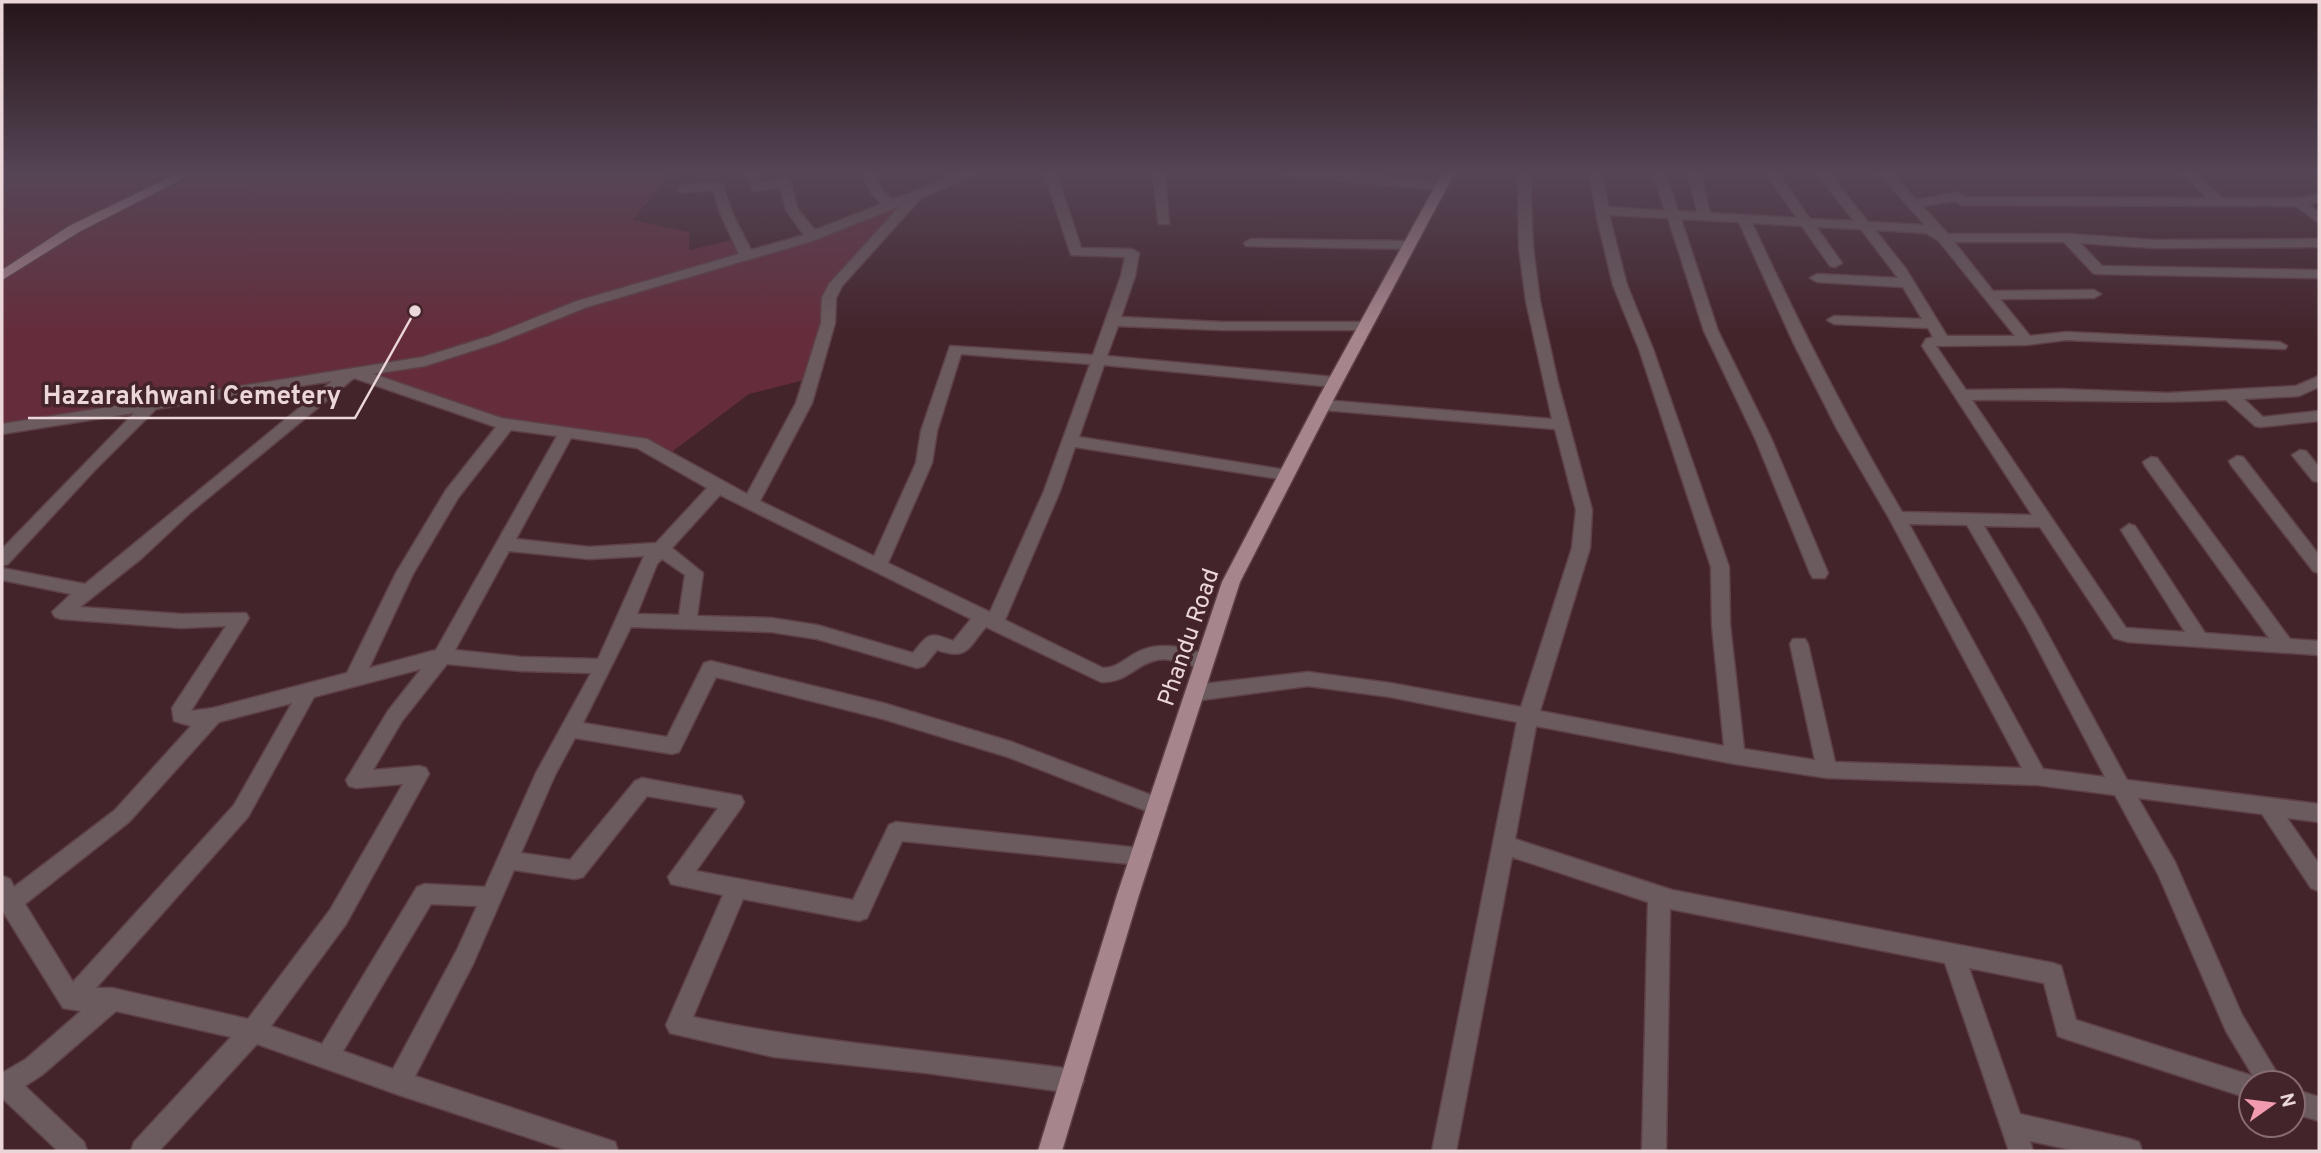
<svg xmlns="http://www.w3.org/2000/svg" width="2321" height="1153" viewBox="0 0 2321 1153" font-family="Overpass,sans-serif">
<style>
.green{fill:#652d3c}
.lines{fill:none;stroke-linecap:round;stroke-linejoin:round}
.minor-casing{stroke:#5e4047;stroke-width:3}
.major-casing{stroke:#5e4047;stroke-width:3}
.minor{fill:#6b5b5e;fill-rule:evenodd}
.major{fill:#a6858c;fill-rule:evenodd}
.labels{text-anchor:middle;stroke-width:7;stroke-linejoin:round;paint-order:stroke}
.street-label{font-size:24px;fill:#ebd6da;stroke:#43242b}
.leader{fill:none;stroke:#ebd6da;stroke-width:2.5}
.callout-dot{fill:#ebd6da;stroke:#43242b;stroke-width:2.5}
.callout-label{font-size:26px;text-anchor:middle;font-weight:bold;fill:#ebd6da;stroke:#43242b;stroke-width:7;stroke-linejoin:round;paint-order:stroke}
</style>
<rect width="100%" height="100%" fill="#43242b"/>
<path class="green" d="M 2,172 L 670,172 L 633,220 L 689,232 L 689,250 L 737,239 L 741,257 L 807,238 L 918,194 L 836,284 L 812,378 L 749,394 L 665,457 L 641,443 L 499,423 L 352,372 L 2,429 Z"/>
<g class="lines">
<defs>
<g id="minor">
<path d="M 745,172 L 757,172 L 761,183 L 789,179 L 798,210 L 815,230 L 882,204 L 873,195 L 861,172 L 873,172 L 884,193 L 892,200 L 964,172 L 981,172 L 921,198 L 842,286 L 836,298 L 835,323 L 812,403 L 760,501 L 874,556 L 916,463 L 921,431 L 950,346 L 1093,355 L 1121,276 L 1125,257 L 1071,255 L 1044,172 L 1056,172 L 1081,248 L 1132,249 L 1139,253 L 1135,276 L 1121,317 L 1222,322 L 1365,322 L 1372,326 L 1365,330 L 1222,330 L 1118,326 L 1107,356 L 1334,377 L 1342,382 L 1334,387 L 1104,365 L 1079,437 L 1286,470 L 1294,475 L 1286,480 L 1075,447 L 1060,491 L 1005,620 L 1103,668 C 1116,668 1124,660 1134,654 C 1159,639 1186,648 1212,656 L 1214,661 L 1212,666 C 1194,672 1175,656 1157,660 C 1136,664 1127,683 1101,682 L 986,627 C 967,649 968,660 937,650 L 924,666 L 917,668 L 817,639 L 771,632 L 631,627 L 583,723 L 667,737 L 704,663 L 711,661 L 883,703 L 1012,742 L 1164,800 L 1167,806 L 1164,812 L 1157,815 L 1008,757 L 883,719 L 716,677 L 679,752 L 672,754 L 575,738 L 555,775 L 521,853 L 570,860 L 635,781 L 642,778 L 741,796 L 744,802 L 741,808 L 696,871 L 853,900 L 889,825 L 896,822 L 1148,849 L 1152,856 L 1148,863 L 1141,865 L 902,841 L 867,918 L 859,921 L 743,899 L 693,1017 C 818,1043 946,1052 1072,1069 L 1080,1073 L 1084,1081 L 1080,1089 L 1072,1093 L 926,1073 L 774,1057 L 670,1033 L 666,1025 L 723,895 L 671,884 L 668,877 L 718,808 L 647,796 L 583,877 L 575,879 L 514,870 L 473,964 L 415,1076 L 606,1139 L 615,1142 L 618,1151 L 569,1151 L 399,1095 L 257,1044 L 159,1151 L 131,1151 L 134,1142 L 231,1037 L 116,1011 L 42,1075 L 25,1086 L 84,1142 L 87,1151 L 58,1151 L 2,1098 L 2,1073 L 26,1059 L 81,1011 L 63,1008 L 2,910 L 2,876 L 10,879 L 14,887 L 115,810 L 191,726 L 174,721 L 172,708 L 226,626 L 181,628 L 61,619 L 55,617 L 52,612 L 71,594 L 2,580 L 2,568 L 85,584 L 332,381 L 156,409 L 95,470 L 8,564 L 2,566 L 2,549 L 134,413 L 2,434 L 2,424 L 423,357 L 490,336 L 577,301 L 739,254 L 721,215 L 713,190 L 680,192 L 678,189 L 684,185 L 722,183 L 733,215 L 751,250 L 804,235 L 786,210 L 780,187 L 753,191 ZM 900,206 L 829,284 L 822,298 L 821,323 L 796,403 L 747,494 L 647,439 L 501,418 L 373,374 L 425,366 L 500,342 L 587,307 L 812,241 ZM 961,354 L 1090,364 L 1044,491 L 990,612 L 888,563 L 932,463 L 937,431 ZM 354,378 L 496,427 L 446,490 L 396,573 L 347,673 L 213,708 L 191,711 L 246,623 L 249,618 L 246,613 L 181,614 L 80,607 L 142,558 L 191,512 ZM 511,430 L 557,436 L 436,650 L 369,668 L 413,574 L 458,498 ZM 571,438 L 637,448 L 707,488 L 656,543 L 589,547 L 516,539 ZM 720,495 L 971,619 L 953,641 C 929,632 929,633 913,653 L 817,625 L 771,618 L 697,616 L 703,573 L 672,548 ZM 509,551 L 589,559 L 644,556 L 598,659 L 521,657 L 455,650 ZM 662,559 L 685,575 L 679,615 L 637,614 L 657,564 ZM 447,664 L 521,671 L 591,673 L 536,773 L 485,887 L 425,884 L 417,887 L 322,1044 L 271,1026 L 346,924 L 429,774 L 426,768 L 419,766 L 373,770 L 402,721 ZM 421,669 L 388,711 L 346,780 L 349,786 L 356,788 L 403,784 L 330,910 L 248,1019 L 112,988 L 96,988 L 248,817 L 314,697 ZM 292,703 L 234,805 L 73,982 L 25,904 L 129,822 L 219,722 ZM 431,904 L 477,906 L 457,950 L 393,1069 L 343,1051 Z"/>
<path d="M 1153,172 L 1165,172 L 1169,224 L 1159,224 L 1158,221 Z"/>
<path d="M 1280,172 L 1325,172 L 1442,182 L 1448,186 L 1442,190 L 1286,176 Z"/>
<path d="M 1518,172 L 1530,172 L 1533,248 L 1540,301 L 1558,383 L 1592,510 L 1590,548 L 1540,711 L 1724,746 L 1712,625 L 1711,567 L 1639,349 L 1613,285 L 1597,218 L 1590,172 L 1602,172 L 1608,207 L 1665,211 L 1653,172 L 1665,172 L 1678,211 L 1697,212 L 1688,172 L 1700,172 L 1710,213 L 1797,218 L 1765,172 L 1777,172 L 1810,219 L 1854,221 L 1816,172 L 1828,172 L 1868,222 L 1925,225 L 1878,172 L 1891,172 L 1916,200 L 1958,193 L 1965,197 L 2207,198 L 2180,172 L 2193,172 L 2222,198 L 2299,198 L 2319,194 L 2319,202 L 2309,204 L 2319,213 L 2319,223 L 2296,206 L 1962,205 L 1955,201 L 1922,206 L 1948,234 L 2068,234 L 2154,240 L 2319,239 L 2319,247 L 2154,248 L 2080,243 L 2102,266 L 2319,270 L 2319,278 L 2098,274 L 2093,273 L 2064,242 L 1954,242 L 1993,291 L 2094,290 L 2101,294 L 2094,298 L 2000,299 L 2030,336 L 2066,332 L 2280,342 L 2287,346 L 2285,349 L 2066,340 L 2026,345 L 1936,346 L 1966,390 L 2060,389 L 2168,393 L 2296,386 L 2319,376 L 2319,387 L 2299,396 L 2244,399 L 2263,417 L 2319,411 L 2319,421 L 2260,427 L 2255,426 L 2226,400 C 2142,404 2057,399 1972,400 L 2126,628 L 2185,632 L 2121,530 L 2129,524 L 2135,526 L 2205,633 L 2269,638 L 2145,466 L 2143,462 L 2151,457 L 2157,458 L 2290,639 L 2319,641 L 2319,655 L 2128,642 L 2114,638 L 2040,527 L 1984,526 L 2039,618 L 2127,780 L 2319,804 L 2319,822 L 2287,818 L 2319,864 L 2319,891 L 2311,888 L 2262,814 L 2138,798 L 2175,862 L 2242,1015 L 2283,1083 L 2251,1083 L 2251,1099 L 2066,1039 L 2058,1036 L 2044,983 L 1969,968 L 2020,1114 L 2130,1139 L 2139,1142 L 2142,1151 L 2077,1151 L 2030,1141 L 2033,1151 L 2009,1151 L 1945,963 L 1670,909 L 1666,1151 L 1642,1151 L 1648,902 L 1512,857 L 1456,1151 L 1432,1151 L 1517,722 L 1390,697 L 1308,686 L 1194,701 L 1187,698 L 1185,693 L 1187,688 L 1194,685 L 1308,672 L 1390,683 L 1521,707 L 1572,548 L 1576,510 L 1555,429 L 1323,410 L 1315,405 L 1323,400 L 1552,419 L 1526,301 L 1519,248 ZM 1609,215 L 1668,218 L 1704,331 L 1755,438 L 1810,573 L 1813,578 L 1825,578 L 1828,573 L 1771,438 L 1718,331 L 1681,219 L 1739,222 L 1793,342 L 1837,429 L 1889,518 L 2022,768 L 1835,762 L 1808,644 L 1805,639 L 1793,639 L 1790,644 L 1815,760 L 1744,749 L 1730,625 L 1729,567 L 1653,349 L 1627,285 ZM 1752,223 L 1802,226 L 1830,266 L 1835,267 L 1842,263 L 1816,227 L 1861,229 L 1898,278 L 1817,274 L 1810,278 L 1817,282 L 1903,287 L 1922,319 L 1834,316 L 1827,320 L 1834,324 L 1928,328 L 1933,337 L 1926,339 L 1922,346 L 2032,515 L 1902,512 C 1846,418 1798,322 1752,223 ZM 1875,230 L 1926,233 L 1939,241 L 2015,336 L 1947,336 L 1906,269 ZM 1909,524 L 1967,525 L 2026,626 L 2105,777 L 2043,769 ZM 1536,726 L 1735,764 L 1827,778 L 2037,785 L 2115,795 L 2158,874 L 2226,1031 L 2253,1076 L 2076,1020 L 2061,966 L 2053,963 L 1672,890 L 1515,839 Z"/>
<path d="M 1251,239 L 1409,241 L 1416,245 L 1409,249 L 1246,246 L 1244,243 Z"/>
<path d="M 2300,450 L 2306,451 L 2319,467 L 2319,482 L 2313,481 L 2292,455 Z"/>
<path d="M 2237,456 L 2243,457 L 2319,555 L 2319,573 L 2313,571 L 2231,465 L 2229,461 Z"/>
<path d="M 2293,1089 L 2319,1097 L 2319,1121 L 2293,1113 Z"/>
</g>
<g id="major">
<path d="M 181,172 L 196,172 L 79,232 L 2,280 L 2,270 L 69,226 Z"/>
<path d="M 1443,172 L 1455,172 L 1336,395 L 1240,582 L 1139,895 L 1062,1151 L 1038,1151 L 1117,895 L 1222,582 L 1320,395 Z"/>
</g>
</defs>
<use href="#minor" class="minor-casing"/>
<use href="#major" class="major-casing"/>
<use href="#minor" class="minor"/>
<use href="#major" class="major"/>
</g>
<linearGradient id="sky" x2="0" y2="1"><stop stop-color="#251418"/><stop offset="0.52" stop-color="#554555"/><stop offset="1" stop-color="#554555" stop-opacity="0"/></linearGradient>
<rect width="2321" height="333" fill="url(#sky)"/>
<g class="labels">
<g class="street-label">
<text transform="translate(1188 637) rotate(-71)" y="8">Phandu Road</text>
</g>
</g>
<path class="leader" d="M415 311L355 418H28"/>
<circle class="callout-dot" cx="415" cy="311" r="7"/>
<g class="callout-label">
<text x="192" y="404">Hazarakhwani Cemetery</text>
</g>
<rect width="2321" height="1153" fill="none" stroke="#ebd6da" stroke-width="7"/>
<g transform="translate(2272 1104) rotate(76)"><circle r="33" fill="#43242b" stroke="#866b71" stroke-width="2"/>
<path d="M0-5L12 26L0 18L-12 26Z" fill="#f29aae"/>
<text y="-10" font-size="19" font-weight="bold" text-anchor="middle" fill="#ebd6da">N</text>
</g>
</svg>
